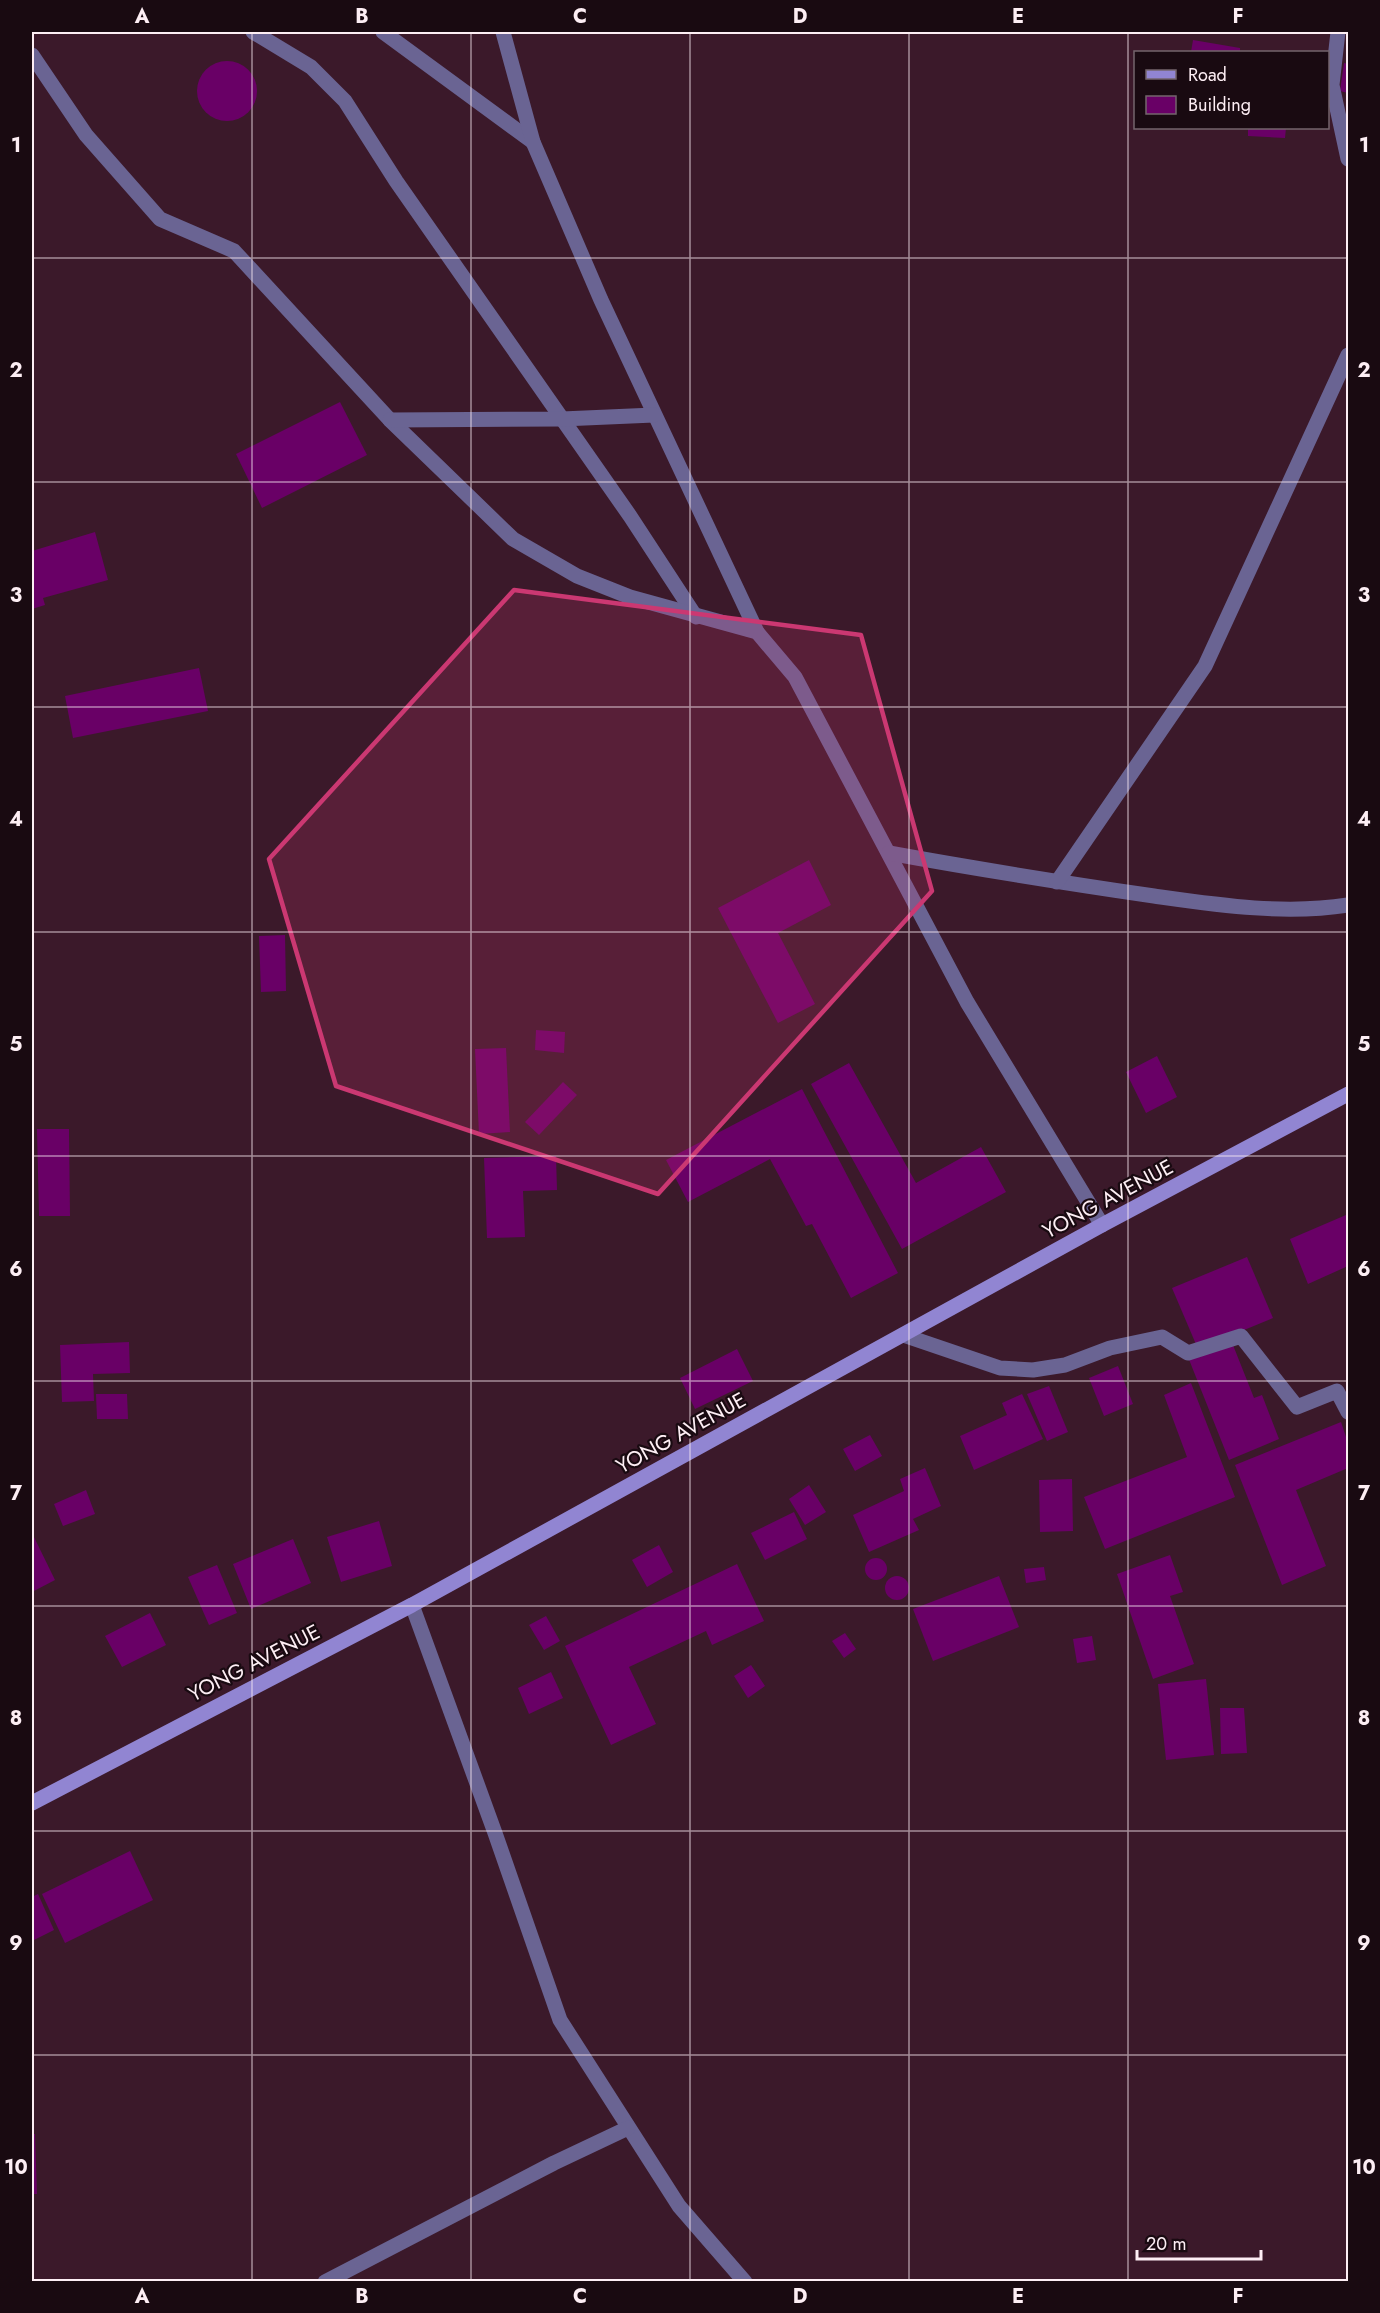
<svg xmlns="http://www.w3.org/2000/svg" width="1380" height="2313" viewBox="0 0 1380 2313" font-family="Jost,sans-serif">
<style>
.building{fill:#690066}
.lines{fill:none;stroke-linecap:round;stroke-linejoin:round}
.street{stroke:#6a6493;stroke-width:15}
.secondary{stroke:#9185d2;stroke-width:15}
.marked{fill:#cb3872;fill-opacity:0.2;stroke:#cb3872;stroke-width:4.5;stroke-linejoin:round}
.grid{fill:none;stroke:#fdeef4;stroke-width:1.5;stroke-opacity:0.55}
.labels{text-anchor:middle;stroke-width:4.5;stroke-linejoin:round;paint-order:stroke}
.street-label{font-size:21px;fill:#fdeef4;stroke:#190a11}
.neatline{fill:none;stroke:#fdeef4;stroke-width:2}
.grid-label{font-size:20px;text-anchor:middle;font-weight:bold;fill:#fdeef4}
</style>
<rect width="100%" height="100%" fill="#3b192a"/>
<g class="building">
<path d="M 1193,40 L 1240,48 L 1240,52 L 1191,52 Z"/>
<circle cx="227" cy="91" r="30"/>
<path d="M 1344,63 L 1348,64 L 1348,93 L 1340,91 Z"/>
<path d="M 1248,128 L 1286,128 L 1285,138 L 1248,136 Z"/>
<path d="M 340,402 L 367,455 L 262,508 L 236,454 Z"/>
<path d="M 95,532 L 108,580 L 43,598 L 45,605 L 32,609 L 32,551 Z"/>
<path d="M 199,668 L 208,711 L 73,738 L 65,696 Z"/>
<path d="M 809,860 L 831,905 L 778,933 L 815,1004 L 778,1023 L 718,908 Z"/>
<path d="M 285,935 L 286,991 L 261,992 L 259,936 Z"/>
<path d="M 536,1030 L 565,1032 L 564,1053 L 535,1050 Z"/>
<path d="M 506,1048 L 510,1132 L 479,1134 L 475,1049 Z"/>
<path d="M 1157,1056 L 1177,1097 L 1146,1113 L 1126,1072 Z"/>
<path d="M 849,1063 L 916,1183 L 981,1147 L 1006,1192 L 902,1249 L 811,1084 Z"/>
<path d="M 563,1082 L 577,1095 L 539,1135 L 525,1122 Z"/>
<path d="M 802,1089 L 898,1273 L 851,1298 L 812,1224 L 806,1226 L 770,1159 L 688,1202 L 666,1160 Z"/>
<path d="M 37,1129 L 69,1129 L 70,1216 L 39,1216 Z"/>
<path d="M 556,1156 L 557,1190 L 523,1191 L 525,1237 L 487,1238 L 484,1158 Z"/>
<path d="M 1346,1215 L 1348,1222 L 1348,1266 L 1308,1284 L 1290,1239 Z"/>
<path d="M 1247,1257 L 1273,1318 L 1198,1349 L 1172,1288 Z"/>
<path d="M 1231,1340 L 1254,1398 L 1262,1395 L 1279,1439 L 1229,1460 L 1188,1357 Z"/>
<path d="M 129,1342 L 130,1373 L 93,1374 L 94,1401 L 62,1402 L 60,1345 Z"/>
<path d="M 737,1349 L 753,1381 L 695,1409 L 680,1378 Z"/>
<path d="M 1118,1366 L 1133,1404 L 1104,1416 L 1089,1378 Z"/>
<path d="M 1191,1383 L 1235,1497 L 1105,1549 L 1084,1497 L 1187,1457 L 1164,1395 Z"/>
<path d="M 1049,1386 L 1068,1432 L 1047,1441 L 1027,1394 Z"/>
<path d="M 96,1394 L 127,1394 L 128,1419 L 97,1419 Z"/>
<path d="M 1022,1394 L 1043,1439 L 974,1470 L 960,1436 L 1007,1415 L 1002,1403 Z"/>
<path d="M 1341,1422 L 1348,1443 L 1348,1468 L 1296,1490 L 1326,1566 L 1282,1585 L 1235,1465 Z"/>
<path d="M 870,1435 L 882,1456 L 855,1471 L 843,1449 Z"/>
<path d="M 925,1468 L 941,1506 L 913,1519 L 919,1530 L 869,1552 L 853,1515 L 904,1491 L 900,1479 Z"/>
<path d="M 1072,1479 L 1073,1531 L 1040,1532 L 1039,1480 Z"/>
<path d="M 809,1485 L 826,1512 L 805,1525 L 789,1499 Z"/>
<path d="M 86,1490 L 95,1514 L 63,1526 L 54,1504 Z"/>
<path d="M 794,1512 L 807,1539 L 765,1560 L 751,1533 Z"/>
<path d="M 379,1521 L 392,1566 L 341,1582 L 327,1537 Z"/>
<path d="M 32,1533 L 55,1580 L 32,1592 Z"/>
<path d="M 293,1539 L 311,1583 L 251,1609 L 233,1564 Z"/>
<path d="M 659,1545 L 673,1572 L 647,1587 L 632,1560 Z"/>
<path d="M 1170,1555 L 1183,1592 L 1170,1596 L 1194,1664 L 1153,1679 L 1117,1574 Z"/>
<circle cx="876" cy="1569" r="11"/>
<path d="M 737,1564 L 764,1621 L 712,1645 L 706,1631 L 629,1667 L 656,1724 L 611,1745 L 565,1646 Z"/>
<path d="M 217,1565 L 237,1613 L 209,1625 L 188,1577 Z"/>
<path d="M 1044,1567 L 1046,1580 L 1026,1583 L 1024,1569 Z"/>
<circle cx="897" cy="1588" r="12"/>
<path d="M 999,1576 L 1019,1627 L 933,1661 L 913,1609 Z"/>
<path d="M 150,1613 L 166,1645 L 122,1667 L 105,1636 Z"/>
<path d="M 546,1616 L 560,1641 L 544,1650 L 529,1625 Z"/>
<path d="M 845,1633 L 856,1649 L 844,1658 L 832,1641 Z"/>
<path d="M 1092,1636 L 1096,1660 L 1077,1663 L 1073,1639 Z"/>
<path d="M 751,1665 L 765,1686 L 748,1698 L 734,1676 Z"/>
<path d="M 551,1672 L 563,1698 L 529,1714 L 518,1688 Z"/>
<path d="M 1206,1679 L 1214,1755 L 1166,1760 L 1158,1684 Z"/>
<path d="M 1220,1708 L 1244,1708 L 1247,1753 L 1221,1754 Z"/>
<path d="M 130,1851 L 153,1900 L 65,1943 L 42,1894 Z"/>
<path d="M 38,1894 L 54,1930 L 32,1941 L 32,1897 Z"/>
<path d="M 32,2134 L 35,2134 L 37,2194 L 32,2194 Z"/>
</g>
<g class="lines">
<g class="street">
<path d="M 253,32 L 311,67 L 345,101 L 396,181 L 630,516 L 696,617"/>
<path d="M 383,32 L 533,142"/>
<path d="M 503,32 L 533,142 L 601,300 L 757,632"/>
<path d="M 1338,32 L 1332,85 L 1348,159"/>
<path d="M 32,55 L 86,135 L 160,219 L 234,251 L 390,420 L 513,539 L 577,576 L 630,597 L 757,632 L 795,677 L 967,1002 L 1102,1225"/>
<path d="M 390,420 L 562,419 L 654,415"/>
<path d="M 889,853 C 977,869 1065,883 1154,896 C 1218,905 1284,915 1348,905"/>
<path d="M 1057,882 L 1205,666 L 1348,355"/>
<path d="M 903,1335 L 1000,1368 L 1033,1370 L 1065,1365 L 1110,1348 L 1162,1337 L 1188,1353 L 1241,1336 L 1297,1407 L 1337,1391 L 1348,1412"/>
<path d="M 412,1605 L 495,1833 L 560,2020 L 679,2206 L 745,2282"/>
<path d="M 325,2282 L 554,2163 L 628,2128"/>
</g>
<path class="secondary" d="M 32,1803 L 412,1605 L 1102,1225 L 1348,1094"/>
</g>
<path class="marked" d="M 514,590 L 861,635 L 932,891 L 658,1194 L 336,1086 L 269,859 Z"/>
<path class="grid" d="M 252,32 L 252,2282M 471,32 L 471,2282M 690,32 L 690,2282M 909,32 L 909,2282M 1128,32 L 1128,2282M 32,258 L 1348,258M 32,482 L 1348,482M 32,707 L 1348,707M 32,932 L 1348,932M 32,1156 L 1348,1156M 32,1381 L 1348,1381M 32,1606 L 1348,1606M 32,1831 L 1348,1831M 32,2055 L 1348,2055"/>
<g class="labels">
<g class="street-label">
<text transform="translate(1108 1199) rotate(-28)" y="7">YONG AVENUE</text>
<text transform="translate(681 1433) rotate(-29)" y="7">YONG AVENUE</text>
<text transform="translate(254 1663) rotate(-27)" y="7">YONG AVENUE</text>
</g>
</g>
<rect width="1380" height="2313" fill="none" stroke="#190a11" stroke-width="66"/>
<rect x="1134" y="51" width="195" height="78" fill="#190a11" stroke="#74656c" stroke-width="1.5"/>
<rect x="1146" y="70" width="30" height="9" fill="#9185d2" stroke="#74656c" stroke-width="1.5"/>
<text x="1188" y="81" font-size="18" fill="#fdeef4">Road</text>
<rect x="1146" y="96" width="30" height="18" fill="#690066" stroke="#74656c" stroke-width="1.5"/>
<text x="1188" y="111" font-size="18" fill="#fdeef4">Building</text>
<path d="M1137 2250v9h124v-9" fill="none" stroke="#fdeef4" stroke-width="3"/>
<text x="1146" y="2250" font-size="18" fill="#fdeef4" stroke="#190a11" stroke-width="4.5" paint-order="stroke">20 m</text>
<rect x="33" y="33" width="1314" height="2247" class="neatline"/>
<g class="grid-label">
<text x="142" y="23">A</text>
<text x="362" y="23">B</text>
<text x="580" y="23">C</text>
<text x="800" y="23">D</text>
<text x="1018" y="23">E</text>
<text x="1238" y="23">F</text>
<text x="16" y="152">1</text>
<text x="1364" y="152">1</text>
<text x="16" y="377">2</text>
<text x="1364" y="377">2</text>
<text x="16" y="602">3</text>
<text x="1364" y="602">3</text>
<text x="16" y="826">4</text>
<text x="1364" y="826">4</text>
<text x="16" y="1051">5</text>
<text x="1364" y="1051">5</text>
<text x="16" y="1276">6</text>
<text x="1364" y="1276">6</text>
<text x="16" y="1500">7</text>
<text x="1364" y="1500">7</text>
<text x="16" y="1725">8</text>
<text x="1364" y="1725">8</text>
<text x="16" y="1950">9</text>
<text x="1364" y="1950">9</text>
<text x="16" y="2174">10</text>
<text x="1364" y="2174">10</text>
<text x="142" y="2303">A</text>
<text x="362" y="2303">B</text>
<text x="580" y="2303">C</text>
<text x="800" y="2303">D</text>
<text x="1018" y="2303">E</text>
<text x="1238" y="2303">F</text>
</g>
</svg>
